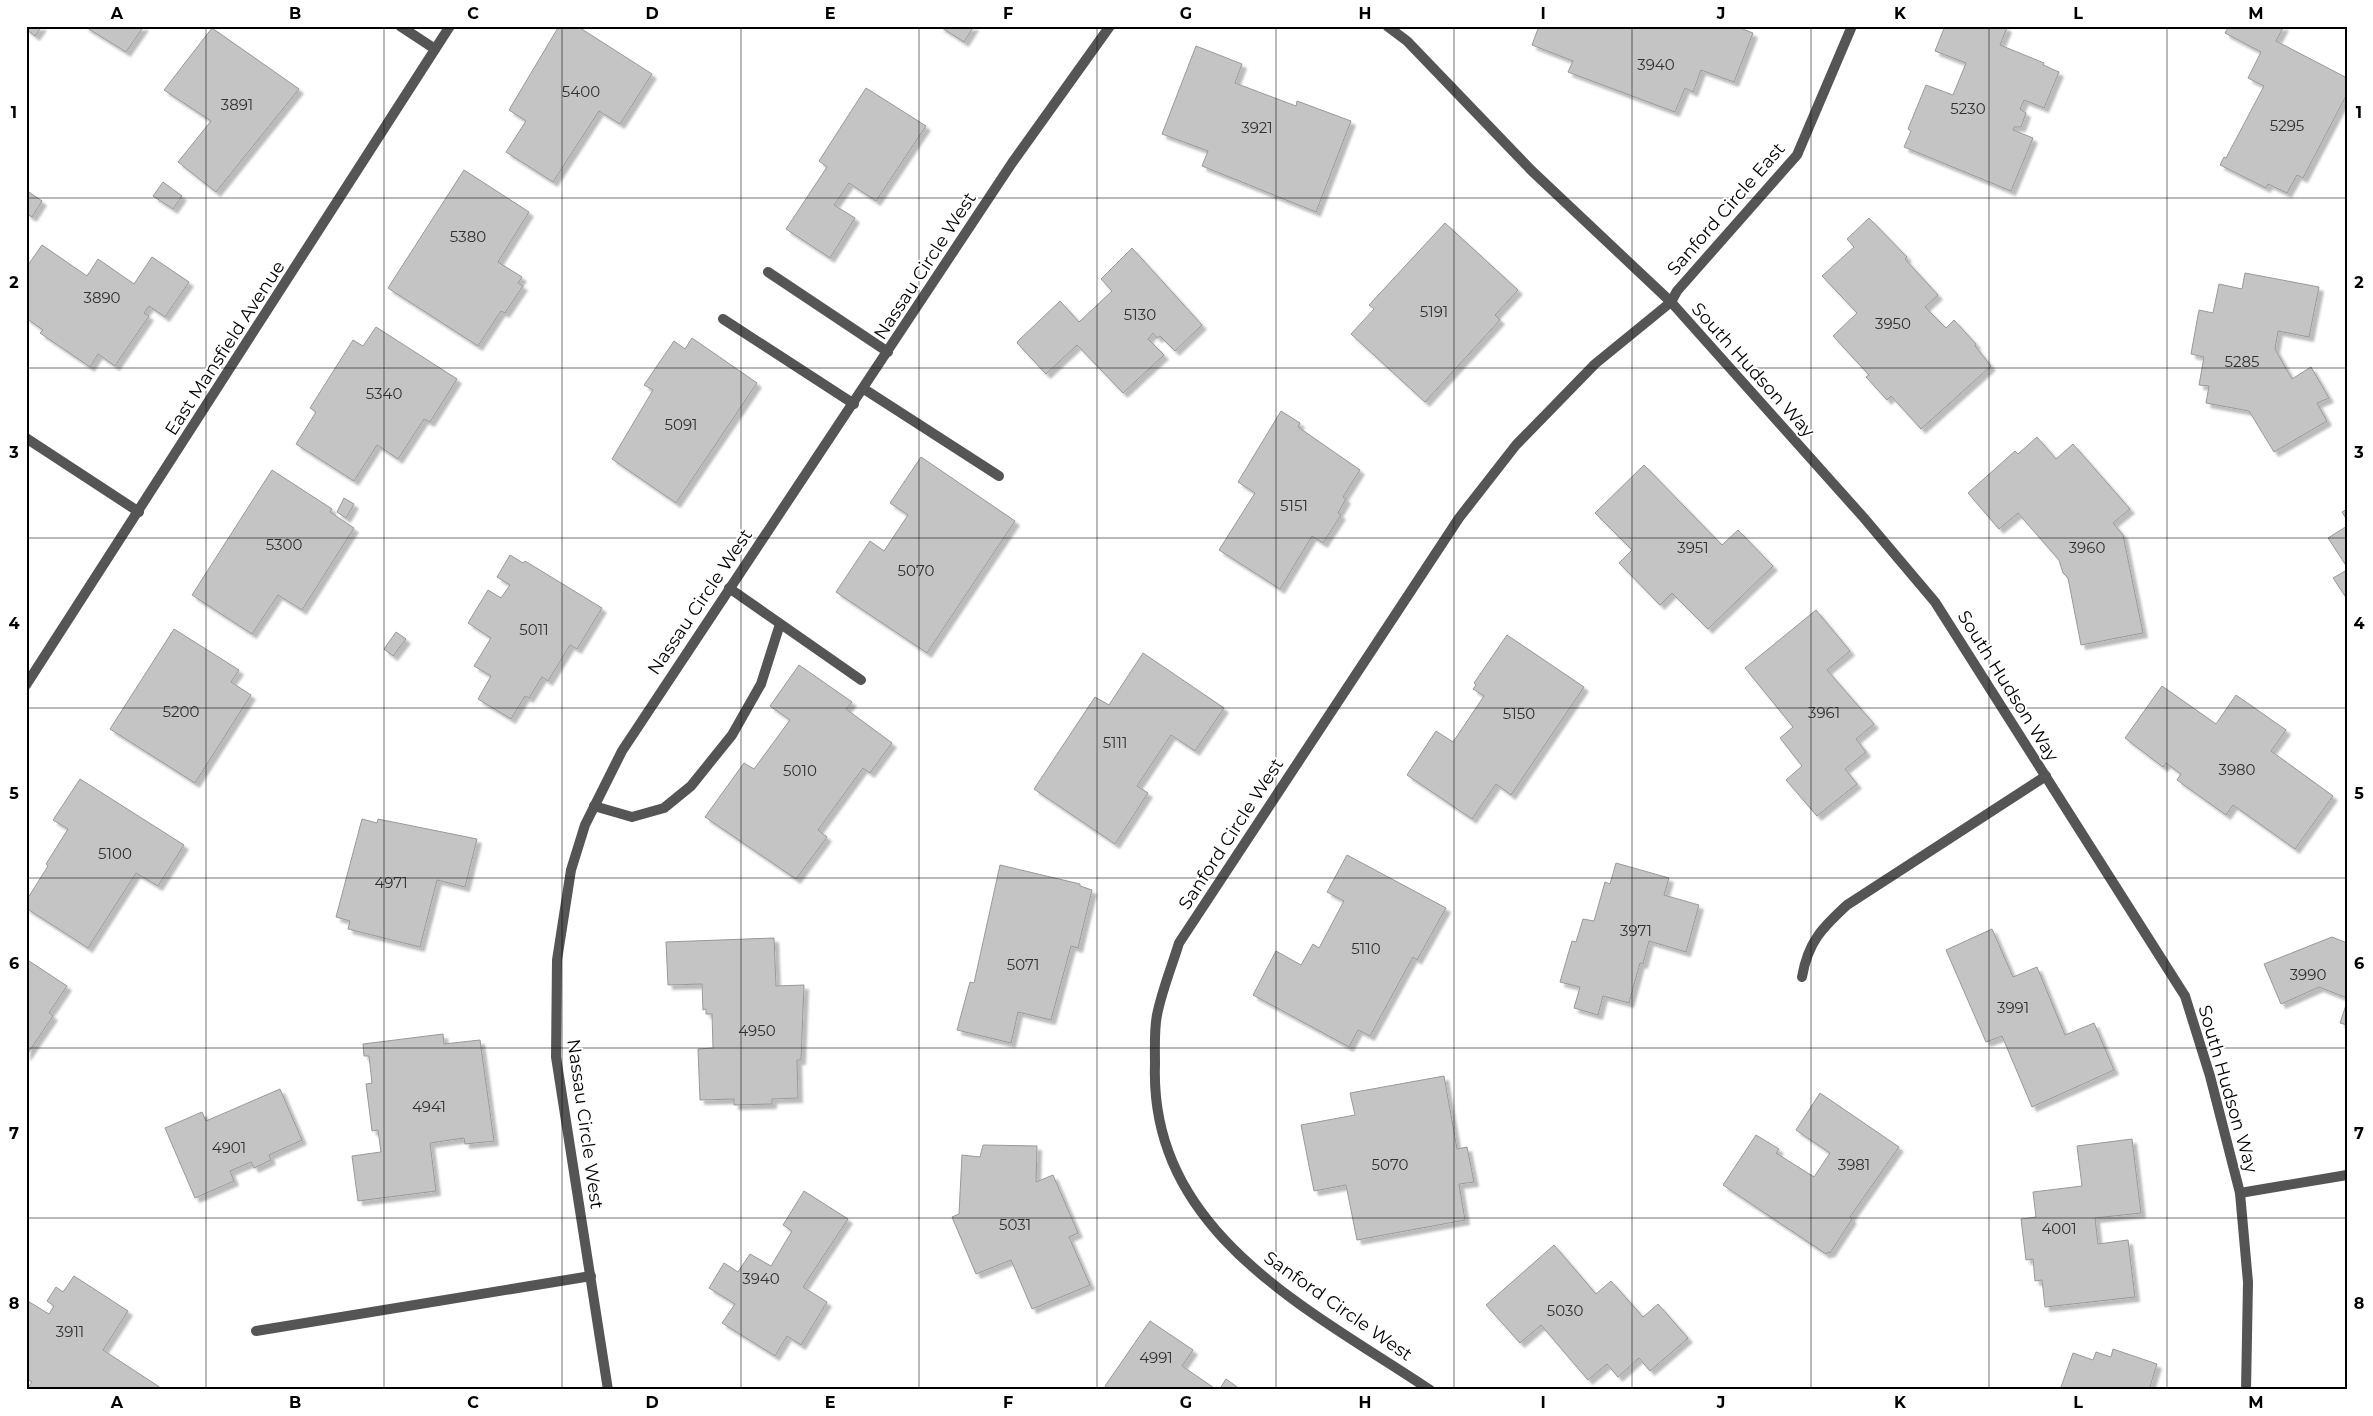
<svg xmlns="http://www.w3.org/2000/svg" width="2373" height="1416" viewBox="0 0 2373 1416" font-family="Montserrat,sans-serif">
<style>
.building{fill:#c4c4c4;stroke:#999;filter:url(#shadow)}
.lines{fill:none;stroke-linecap:round;stroke-linejoin:round}
.service{stroke:#555;stroke-width:10}
.minor{stroke:#555;stroke-width:10}
.grid{fill:none;stroke:#000;stroke-width:1;stroke-opacity:0.55}
.labels{text-anchor:middle;stroke-width:4;stroke-linejoin:round;paint-order:stroke}
.number-label{font-size:15px;fill:#313131}
.street-label{font-size:18px;fill:#000;stroke:#fff}
.neatline{fill:none;stroke:#000;stroke-width:2}
.grid-label{font-size:16px;text-anchor:middle;font-weight:bold;fill:#000}
</style>
<defs>
<filter id="shadow"><feDropShadow dx="4.5" dy="4.5" stdDeviation="1" flood-color="#0004"/></filter>
</defs>
<rect width="100%" height="100%" fill="#fff"/>
<g class="building">
<path d="M 26,26 L 42,26 L 35,36 L 26,29 Z"/>
<path d="M 84,26 L 144,26 L 126,52 Z"/>
<path d="M 559,26 L 577,26 L 652,74 L 620,124 L 599,111 L 553,182 L 506,152 L 526,121 L 509,110 Z"/>
<path d="M 939,26 L 974,26 L 964,42 Z"/>
<path d="M 1539,26 L 1735,26 L 1753,33 L 1734,82 L 1701,70 L 1693,92 L 1685,88 L 1675,112 L 1568,72 L 1573,61 L 1532,45 Z"/>
<path d="M 1945,26 L 2004,26 L 2007,28 L 2000,45 L 2044,63 L 2043,65 L 2059,72 L 2044,108 L 2024,100 L 2020,109 L 2026,113 L 2021,127 L 2014,127 L 2013,130 L 2033,138 L 2011,191 L 1904,147 L 1911,131 L 1908,129 L 1926,85 L 1953,95 L 1966,63 L 1935,51 Z"/>
<path d="M 2229,26 L 2284,26 L 2276,41 L 2347,78 L 2347,94 L 2303,178 L 2297,175 L 2287,193 L 2268,184 L 2266,188 L 2220,165 L 2224,157 L 2226,158 L 2264,86 L 2248,78 L 2261,52 L 2225,33 Z"/>
<path d="M 212,28 L 299,89 L 216,192 L 178,162 L 211,121 L 164,90 Z"/>
<path d="M 1196,46 L 1242,64 L 1235,83 L 1296,106 L 1297,101 L 1351,121 L 1316,212 L 1202,166 L 1208,151 L 1162,134 Z"/>
<path d="M 866,88 L 926,126 L 876,201 L 849,183 L 834,205 L 855,218 L 830,258 L 786,229 L 827,167 L 819,161 Z"/>
<path d="M 464,170 L 529,212 L 498,262 L 522,277 L 518,283 L 523,286 L 505,313 L 501,311 L 478,346 L 388,288 Z"/>
<path d="M 163,182 L 182,196 L 173,209 L 153,196 Z"/>
<path d="M 26,190 L 42,201 L 32,217 L 26,213 Z"/>
<path d="M 1869,218 L 1907,257 L 1905,259 L 1938,295 L 1925,307 L 1946,328 L 1954,320 L 1976,344 L 1975,346 L 1991,366 L 1921,429 L 1891,396 L 1887,400 L 1866,377 L 1869,375 L 1833,336 L 1857,313 L 1822,276 L 1854,247 L 1847,239 Z"/>
<path d="M 1445,223 L 1518,290 L 1495,315 L 1500,320 L 1425,402 L 1351,334 L 1374,309 L 1369,305 Z"/>
<path d="M 42,245 L 87,276 L 98,259 L 134,284 L 152,257 L 189,282 L 165,317 L 149,306 L 144,313 L 149,316 L 115,366 L 98,354 L 90,367 L 40,333 L 43,330 L 26,318 L 26,268 Z"/>
<path d="M 1132,248 L 1202,325 L 1175,351 L 1160,336 L 1157,338 L 1153,333 L 1148,339 L 1164,355 L 1123,393 L 1077,345 L 1046,374 L 1017,343 L 1018,341 L 1060,301 L 1079,322 L 1112,291 L 1101,279 Z"/>
<path d="M 2245,273 L 2319,287 L 2309,337 L 2278,331 L 2275,349 L 2292,379 L 2311,367 L 2329,398 L 2317,403 L 2327,421 L 2274,452 L 2249,411 L 2206,403 L 2209,386 L 2199,385 L 2204,357 L 2191,354 L 2199,310 L 2213,313 L 2219,284 L 2242,289 Z"/>
<path d="M 376,327 L 457,379 L 430,422 L 424,419 L 398,459 L 377,445 L 354,481 L 296,444 L 316,412 L 310,408 L 353,340 L 363,346 Z"/>
<path d="M 692,338 L 757,383 L 676,503 L 612,459 L 653,390 L 644,385 L 674,341 L 685,349 Z"/>
<path d="M 1281,411 L 1300,423 L 1298,427 L 1360,470 L 1343,497 L 1346,499 L 1338,513 L 1341,515 L 1323,543 L 1312,536 L 1280,589 L 1219,550 L 1255,493 L 1238,482 Z"/>
<path d="M 2037,437 L 2056,459 L 2073,444 L 2130,509 L 2113,523 L 2123,535 L 2143,633 L 2081,645 L 2068,578 L 2063,573 L 2059,560 L 2018,513 L 1999,529 L 1968,493 L 2015,451 L 2018,454 Z"/>
<path d="M 921,457 L 1015,521 L 927,653 L 836,592 L 870,541 L 884,551 L 908,515 L 890,503 Z"/>
<path d="M 1644,465 L 1722,545 L 1738,530 L 1773,566 L 1708,629 L 1672,593 L 1660,605 L 1619,563 L 1632,550 L 1595,513 Z"/>
<path d="M 272,470 L 332,509 L 330,512 L 354,528 L 302,610 L 278,595 L 252,634 L 192,595 Z"/>
<path d="M 344,498 L 354,504 L 346,518 L 337,512 Z"/>
<path d="M 2347,509 L 2347,520 L 2342,512 Z"/>
<path d="M 2347,526 L 2347,567 L 2328,538 Z"/>
<path d="M 510,555 L 523,563 L 525,561 L 602,608 L 577,649 L 570,645 L 548,681 L 542,677 L 529,698 L 525,696 L 511,719 L 478,699 L 491,676 L 474,666 L 491,638 L 468,623 L 488,590 L 501,598 L 510,585 L 497,577 Z"/>
<path d="M 2347,570 L 2347,599 L 2333,578 Z"/>
<path d="M 1816,610 L 1850,651 L 1827,670 L 1874,724 L 1856,739 L 1866,752 L 1845,769 L 1857,784 L 1817,816 L 1786,780 L 1802,766 L 1780,738 L 1793,727 L 1745,668 Z"/>
<path d="M 174,629 L 239,670 L 231,682 L 251,695 L 195,783 L 110,729 Z"/>
<path d="M 396,632 L 406,639 L 393,656 L 384,649 Z"/>
<path d="M 1507,635 L 1584,687 L 1511,795 L 1496,784 L 1472,819 L 1407,775 L 1436,731 L 1453,742 L 1484,696 L 1473,689 L 1476,685 L 1474,683 Z"/>
<path d="M 1143,653 L 1224,708 L 1195,751 L 1171,735 L 1137,786 L 1148,793 L 1115,844 L 1034,789 L 1095,697 L 1109,705 Z"/>
<path d="M 799,665 L 852,702 L 846,709 L 892,743 L 870,773 L 863,768 L 818,830 L 827,837 L 796,879 L 705,817 L 744,763 L 754,769 L 790,720 L 770,706 Z"/>
<path d="M 2162,686 L 2216,724 L 2236,695 L 2286,730 L 2271,751 L 2333,796 L 2295,849 L 2233,805 L 2226,815 L 2177,780 L 2181,774 L 2166,763 L 2163,767 L 2125,738 Z"/>
<path d="M 80,779 L 184,845 L 158,886 L 136,873 L 88,948 L 26,908 L 26,901 L 48,866 L 46,864 L 68,829 L 53,820 Z"/>
<path d="M 362,819 L 377,823 L 378,819 L 477,839 L 465,887 L 437,880 L 420,947 L 348,929 L 350,921 L 336,917 Z"/>
<path d="M 1347,855 L 1446,908 L 1417,960 L 1413,957 L 1370,1036 L 1358,1030 L 1349,1047 L 1253,995 L 1276,951 L 1301,965 L 1313,944 L 1319,948 L 1344,901 L 1327,892 Z"/>
<path d="M 1616,863 L 1669,878 L 1664,895 L 1699,905 L 1686,952 L 1649,941 L 1643,964 L 1640,963 L 1629,1003 L 1603,996 L 1598,1015 L 1574,1008 L 1580,987 L 1560,982 L 1572,941 L 1576,942 L 1583,919 L 1594,921 L 1605,882 L 1610,884 Z"/>
<path d="M 1000,865 L 1080,884 L 1080,886 L 1092,890 L 1078,948 L 1071,946 L 1051,1020 L 1018,1012 L 1011,1043 L 957,1030 L 970,982 L 974,983 Z"/>
<path d="M 1992,929 L 2013,977 L 2037,967 L 2065,1035 L 2094,1023 L 2114,1070 L 2032,1107 L 2002,1036 L 1986,1042 L 1946,950 Z"/>
<path d="M 2332,937 L 2347,943 L 2347,998 L 2319,987 L 2281,1004 L 2264,964 Z"/>
<path d="M 774,938 L 776,986 L 804,985 L 801,1060 L 797,1060 L 798,1098 L 772,1099 L 772,1104 L 734,1105 L 734,1099 L 700,1100 L 698,1049 L 713,1048 L 712,1014 L 706,1014 L 706,1009 L 703,1010 L 702,984 L 668,985 L 666,942 Z"/>
<path d="M 26,959 L 67,986 L 49,1013 L 53,1016 L 26,1056 Z"/>
<path d="M 2347,1002 L 2347,1025 L 2340,1023 Z"/>
<path d="M 443,1034 L 444,1044 L 480,1040 L 494,1141 L 465,1144 L 464,1138 L 430,1143 L 436,1191 L 358,1201 L 352,1156 L 381,1152 L 378,1130 L 372,1131 L 366,1084 L 372,1083 L 369,1056 L 364,1056 L 363,1044 Z"/>
<path d="M 1444,1076 L 1457,1149 L 1467,1147 L 1474,1182 L 1459,1184 L 1465,1220 L 1357,1240 L 1346,1185 L 1314,1191 L 1301,1125 L 1355,1115 L 1350,1093 Z"/>
<path d="M 280,1089 L 302,1140 L 269,1155 L 271,1160 L 254,1168 L 251,1162 L 230,1171 L 234,1181 L 195,1198 L 165,1128 L 202,1112 L 206,1121 Z"/>
<path d="M 1820,1093 L 1899,1147 L 1850,1217 L 1852,1219 L 1830,1253 L 1828,1252 L 1826,1254 L 1723,1185 L 1756,1135 L 1779,1149 L 1776,1153 L 1814,1177 L 1830,1153 L 1796,1130 Z"/>
<path d="M 2132,1139 L 2141,1213 L 2095,1218 L 2098,1244 L 2128,1240 L 2135,1297 L 2045,1307 L 2042,1280 L 2035,1281 L 2033,1259 L 2026,1260 L 2021,1219 L 2036,1217 L 2033,1192 L 2082,1186 L 2077,1146 Z"/>
<path d="M 983,1145 L 1037,1146 L 1036,1182 L 1053,1175 L 1078,1233 L 1069,1237 L 1090,1285 L 1032,1309 L 1011,1260 L 976,1274 L 952,1217 L 959,1214 L 962,1155 L 980,1157 Z"/>
<path d="M 804,1191 L 848,1219 L 803,1287 L 827,1302 L 801,1345 L 787,1336 L 775,1356 L 722,1323 L 735,1304 L 709,1288 L 724,1263 L 738,1272 L 750,1254 L 771,1266 L 792,1231 L 783,1225 Z"/>
<path d="M 1554,1245 L 1596,1294 L 1611,1281 L 1643,1317 L 1658,1304 L 1688,1338 L 1650,1371 L 1639,1358 L 1618,1377 L 1607,1364 L 1588,1380 L 1541,1325 L 1520,1343 L 1486,1305 Z"/>
<path d="M 74,1276 L 128,1311 L 103,1350 L 164,1390 L 26,1390 L 32,1382 L 26,1378 L 26,1300 L 49,1314 L 54,1306 L 47,1301 L 56,1287 L 63,1292 Z"/>
<path d="M 1150,1321 L 1193,1350 L 1182,1366 L 1217,1390 L 1110,1390 L 1105,1386 Z"/>
<path d="M 2113,1349 L 2157,1364 L 2149,1390 L 2060,1390 L 2073,1353 L 2093,1360 L 2096,1352 L 2111,1357 Z"/>
<path d="M 1226,1379 L 1241,1390 L 1219,1390 Z"/>
</g>
<g class="lines">
<g class="service">
<path d="M 768,272 L 888,352"/>
<path d="M 723,319 L 854,404"/>
<path d="M 864,389 L 999,476"/>
<path d="M 729,588 L 861,680"/>
<path d="M 594,806 L 632,817 L 664,808 L 691,786 L 732,735 L 761,684 L 780,624"/>
</g>
<g class="minor">
<path d="M 400,26 L 435,49"/>
<path d="M 1387,26 L 1407,41 L 1532,171 L 1671,302 L 1864,518 L 1935,602 L 2185,996 L 2210,1076 L 2240,1193 L 2248,1282 L 2246,1390"/>
<path d="M 26,438 L 139,512"/>
<path d="M 26,685 L 450,26"/>
<path d="M 1802,977 C 1808,942 1822,928 1847,905 L 2046,776"/>
<path d="M 2240,1193 L 2347,1175"/>
<path d="M 256,1331 L 591,1276"/>
<path d="M 608,1390 L 556,1057 L 557,960 L 571,870 L 585,825 L 622,751 L 1012,163 L 1110,26"/>
<path d="M 1430,1390 C 1309,1309 1149,1233 1155,1064 C 1155,1048 1154,1030 1157,1015 C 1162,990 1172,966 1179,943 L 1459,518 L 1516,445 L 1595,364 L 1671,302 L 1677,291 L 1797,155 L 1852,26"/>
</g>
</g>
<path class="grid" d="M 206,26 L 206,1390M 384,26 L 384,1390M 562,26 L 562,1390M 741,26 L 741,1390M 919,26 L 919,1390M 1097,26 L 1097,1390M 1276,26 L 1276,1390M 1454,26 L 1454,1390M 1632,26 L 1632,1390M 1811,26 L 1811,1390M 1989,26 L 1989,1390M 2167,26 L 2167,1390M 26,198 L 2347,198M 26,368 L 2347,368M 26,538 L 2347,538M 26,708 L 2347,708M 26,878 L 2347,878M 26,1048 L 2347,1048M 26,1218 L 2347,1218"/>
<g class="labels">
<g class="number-label">
<text x="1656" y="70">3940</text>
<text x="581" y="97">5400</text>
<text x="237" y="110">3891</text>
<text x="1968" y="114">5230</text>
<text x="2287" y="131">5295</text>
<text x="1257" y="133">3921</text>
<text x="468" y="242">5380</text>
<text x="102" y="303">3890</text>
<text x="1434" y="317">5191</text>
<text x="1140" y="320">5130</text>
<text x="1893" y="329">3950</text>
<text x="2242" y="367">5285</text>
<text x="384" y="399">5340</text>
<text x="681" y="430">5091</text>
<text x="1294" y="511">5151</text>
<text x="284" y="550">5300</text>
<text x="1693" y="553">3951</text>
<text x="2087" y="553">3960</text>
<text x="916" y="576">5070</text>
<text x="534" y="635">5011</text>
<text x="181" y="717">5200</text>
<text x="1824" y="718">3961</text>
<text x="1519" y="719">5150</text>
<text x="1115" y="748">5111</text>
<text x="2237" y="775">3980</text>
<text x="800" y="776">5010</text>
<text x="115" y="859">5100</text>
<text x="391" y="888">4971</text>
<text x="1636" y="936">3971</text>
<text x="1366" y="954">5110</text>
<text x="1023" y="970">5071</text>
<text x="2308" y="980">3990</text>
<text x="2013" y="1013">3991</text>
<text x="757" y="1036">4950</text>
<text x="429" y="1112">4941</text>
<text x="229" y="1153">4901</text>
<text x="1390" y="1170">5070</text>
<text x="1854" y="1170">3981</text>
<text x="1015" y="1230">5031</text>
<text x="2059" y="1234">4001</text>
<text x="761" y="1284">3940</text>
<text x="1565" y="1316">5030</text>
<text x="70" y="1337">3911</text>
<text x="1156" y="1363">4991</text>
</g>
<g class="street-label">
<text transform="translate(1726 209) rotate(-49)" y="6">Sanford Circle East</text>
<text transform="translate(925 266) rotate(-57)" y="6">Nassau Circle West</text>
<text transform="translate(225 348) rotate(-57)" y="6">East Mansfield Avenue</text>
<text transform="translate(1753 370) rotate(48)" y="6">South Hudson Way</text>
<text transform="translate(700 602) rotate(-56)" y="6">Nassau Circle West</text>
<text transform="translate(2008 686) rotate(58)" y="6">South Hudson Way</text>
<text transform="translate(1231 834) rotate(-57)" y="6">Sanford Circle West</text>
<text transform="translate(2228 1089) rotate(74)" y="6">South Hudson Way</text>
<text transform="translate(585 1124) rotate(82)" y="6">Nassau Circle West</text>
<text transform="translate(1338 1306) rotate(35)" y="6">Sanford Circle West</text>
</g>
</g>
<rect width="2373" height="1416" fill="none" stroke="#ffffff" stroke-width="55"/>
<rect x="28" y="28" width="2318" height="1360" class="neatline"/>
<g class="grid-label">
<text x="117" y="19">A</text>
<text x="295" y="19">B</text>
<text x="473" y="19">C</text>
<text x="652" y="19">D</text>
<text x="830" y="19">E</text>
<text x="1008" y="19">F</text>
<text x="1186" y="19">G</text>
<text x="1365" y="19">H</text>
<text x="1543" y="19">I</text>
<text x="1721" y="19">J</text>
<text x="1900" y="19">K</text>
<text x="2078" y="19">L</text>
<text x="2256" y="19">M</text>
<text x="14" y="118">1</text>
<text x="2359" y="118">1</text>
<text x="14" y="288">2</text>
<text x="2359" y="288">2</text>
<text x="14" y="458">3</text>
<text x="2359" y="458">3</text>
<text x="14" y="629">4</text>
<text x="2359" y="629">4</text>
<text x="14" y="799">5</text>
<text x="2359" y="799">5</text>
<text x="14" y="969">6</text>
<text x="2359" y="969">6</text>
<text x="14" y="1139">7</text>
<text x="2359" y="1139">7</text>
<text x="14" y="1309">8</text>
<text x="2359" y="1309">8</text>
<text x="117" y="1408">A</text>
<text x="295" y="1408">B</text>
<text x="473" y="1408">C</text>
<text x="652" y="1408">D</text>
<text x="830" y="1408">E</text>
<text x="1008" y="1408">F</text>
<text x="1186" y="1408">G</text>
<text x="1365" y="1408">H</text>
<text x="1543" y="1408">I</text>
<text x="1721" y="1408">J</text>
<text x="1900" y="1408">K</text>
<text x="2078" y="1408">L</text>
<text x="2256" y="1408">M</text>
</g>
</svg>
